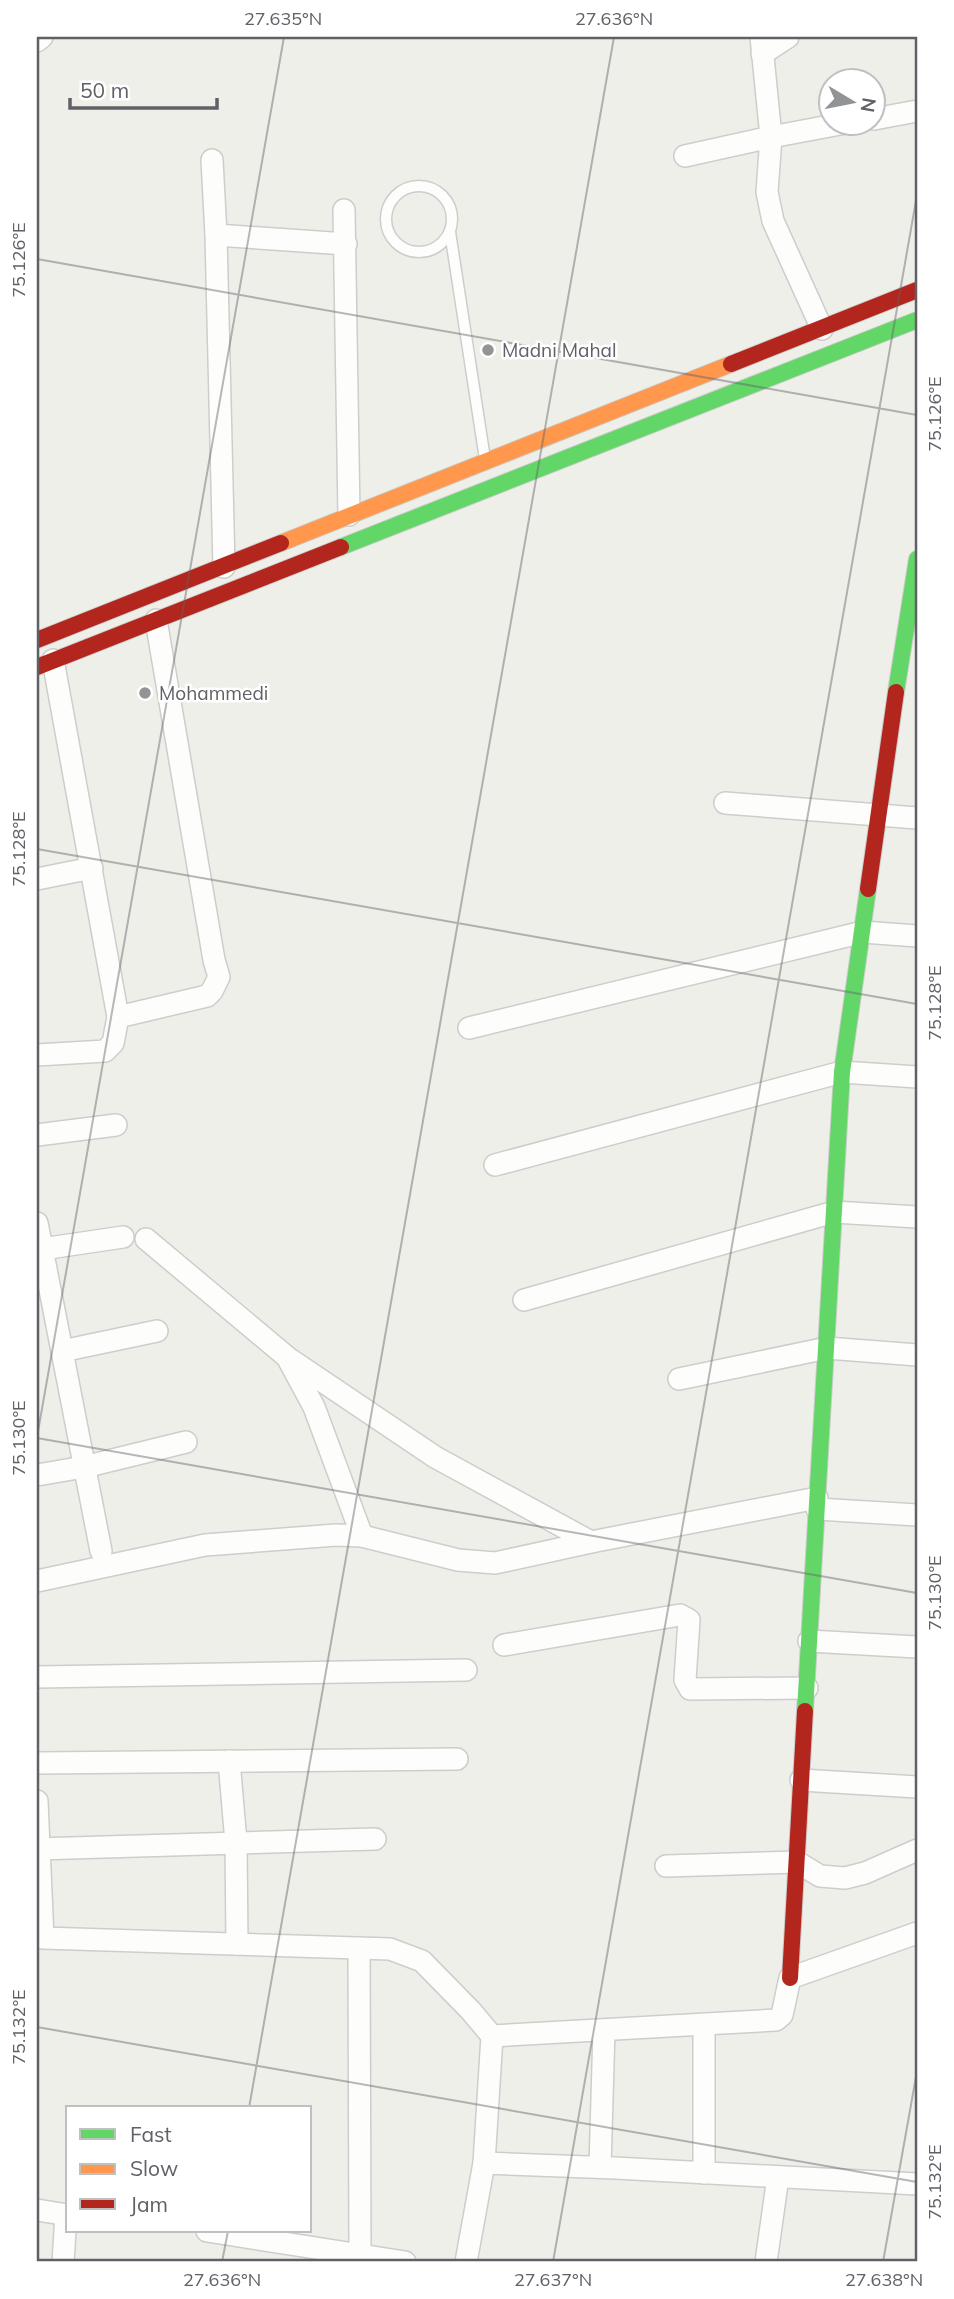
<svg xmlns="http://www.w3.org/2000/svg" width="954" height="2299" viewBox="0 0 954 2299" font-family="Mulish,sans-serif">
<style>
.lines{fill:none;stroke-linecap:round;stroke-linejoin:round}
.lane-casing{stroke:#cdcdcc;stroke-width:13}
.street-casing{stroke:#cdcdcc;stroke-width:24}
.fast-casing{stroke:#ccc;stroke-width:18}
.slow-casing{stroke:#ccc;stroke-width:18}
.jam-casing{stroke:#ccc;stroke-width:18}
.lane{stroke:#fdfdfc;stroke-width:10}
.street{stroke:#fdfdfc;stroke-width:21}
.fast{stroke:#63d668;stroke-width:16}
.slow{stroke:#ff974d;stroke-width:16}
.jam{stroke:#b3261e;stroke-width:16}
.ticks{fill:none;stroke:#606167;stroke-width:2;stroke-opacity:0.45}
.poi-dot{fill:#929395;stroke:#fff;stroke-width:2.5}
.labels{text-anchor:middle;stroke-width:5;stroke-linejoin:round;paint-order:stroke}
.poi-label{font-size:19px;fill:#606167;stroke:#fff;text-anchor:start}
.neatline{fill:none;stroke:#606167;stroke-width:2.5}
.ticks-label{font-size:18px;text-anchor:middle;fill:#606167}
</style>
<rect width="100%" height="100%" fill="#efefea"/>
<g class="lines">
<defs>
<g id="lane">
<circle cx="419" cy="219" r="33"/>
<path d="M 450,232 L 485,459"/>
</g>
<g id="street">
<path d="M 761,37 L 771,137 L 767,192 L 773,221 L 822,329"/>
<path d="M 37,41 L 42,37"/>
<path d="M 762,54 L 788,37"/>
<path d="M 874,119 L 917,111"/>
<path d="M 685,156 L 771,137 L 851,122"/>
<path d="M 212,160 L 216,235 L 224,567"/>
<path d="M 344,210 L 349,515"/>
<path d="M 216,235 L 346,244"/>
<path d="M 725,803 L 917,818"/>
<path d="M 37,879 L 92,868"/>
<path d="M 118,1017 L 207,996 L 212,991 L 219,977 L 214,960 L 156,620"/>
<path d="M 469,1028 L 863,932 L 917,936"/>
<path d="M 37,1055 L 105,1051 L 113,1043 L 118,1017 L 53,660"/>
<path d="M 37,1135 L 116,1125"/>
<path d="M 495,1165 L 842,1072 L 917,1077"/>
<path d="M 37,1223 L 101,1551"/>
<path d="M 146,1239 L 287,1357 L 314,1407 L 362,1536"/>
<path d="M 42,1249 L 123,1237"/>
<path d="M 524,1300 L 834,1212 L 917,1217"/>
<path d="M 62,1351 L 157,1331"/>
<path d="M 291,1360 L 435,1457 L 591,1542"/>
<path d="M 679,1379 L 827,1348 L 917,1355"/>
<path d="M 37,1475 L 84,1467 L 186,1442"/>
<path d="M 817,1509 L 917,1515"/>
<path d="M 37,1581 L 205,1545 L 336,1535 L 362,1536 L 458,1560 L 495,1563 L 591,1542 L 817,1498"/>
<path d="M 809,1641 L 917,1647"/>
<path d="M 504,1645 L 680,1615 L 689,1620 L 685,1680 L 690,1689 L 807,1688"/>
<path d="M 37,1677 L 466,1670"/>
<path d="M 229,1761 L 236,1842 L 237,1944"/>
<path d="M 37,1763 L 457,1759"/>
<path d="M 801,1780 L 917,1787"/>
<path d="M 37,1801 L 43,1938 L 390,1949 L 422,1961 L 471,2011 L 492,2036 L 776,2020 L 782,2015 L 790,1978 L 917,1933"/>
<path d="M 37,1849 L 375,1839"/>
<path d="M 666,1866 L 797,1862 L 820,1876 L 845,1878 L 865,1873 L 917,1850"/>
<path d="M 359,1948 L 360,2254"/>
<path d="M 704,2024 L 704,2173"/>
<path d="M 484,2163 L 492,2036"/>
<path d="M 600,2167 L 604,2030"/>
<path d="M 37,2210 L 68,2215"/>
<path d="M 207,2231 L 405,2262"/>
<path d="M 63,2262 L 66,2215"/>
<path d="M 466,2262 L 484,2163 L 615,2168 L 917,2184"/>
<path d="M 766,2262 L 778,2177"/>
</g>
<g id="fast">
<path d="M 341,547 L 917,320"/>
<path d="M 896,692 L 917,559"/>
<path d="M 805,1711 L 842,1072 L 868,889"/>
</g>
<path id="slow" d="M 281,543 L 731,364"/>
<g id="jam">
<path d="M 731,364 L 917,290"/>
<path d="M 37,640 L 281,543"/>
<path d="M 37,667 L 341,547"/>
<path d="M 868,889 L 896,692"/>
<path d="M 790,1978 L 805,1711"/>
</g>
</defs>
<use href="#lane" class="lane-casing"/>
<use href="#street" class="street-casing"/>
<use href="#fast" class="fast-casing"/>
<use href="#slow" class="slow-casing"/>
<use href="#jam" class="jam-casing"/>
<use href="#lane" class="lane"/>
<use href="#street" class="street"/>
<use href="#fast" class="fast"/>
<use href="#slow" class="slow"/>
<use href="#jam" class="jam"/>
</g>
<path class="ticks" d="M 37,259 L 917,415M 37,849 L 917,1004M 37,1437 L 284,37M 37,1438 L 917,1593M 37,2027 L 917,2182M 249,2108 L 614,37M 222,2262 L 228,2231M 553,2262 L 917,195M 883,2262 L 917,2071"/>
<g class="poi-dot">
<circle cx="488" cy="350" r="7"/>
<circle cx="145" cy="693" r="7"/>
</g>
<g class="labels">
<g class="poi-label">
<text x="502" y="357">Madni Mahal</text>
<text x="159" y="700">Mohammedi</text>
</g>
</g>
<rect width="954" height="2299" fill="none" stroke="#ffffff" stroke-width="77"/>
<rect x="66" y="2106" width="245" height="126" fill="#ffffff" stroke="#bfc0c2" stroke-width="2"/>
<rect x="80" y="2129" width="35" height="10" fill="#63d668" stroke="#bfc0c2" stroke-width="2"/>
<text x="130" y="2142" font-size="21" fill="#606167">Fast</text>
<rect x="80" y="2164" width="35" height="10" fill="#ff974d" stroke="#bfc0c2" stroke-width="2"/>
<text x="130" y="2176" font-size="21" fill="#606167">Slow</text>
<rect x="80" y="2199" width="35" height="10" fill="#b3261e" stroke="#bfc0c2" stroke-width="2"/>
<text x="130" y="2212" font-size="21" fill="#606167">Jam</text>
<g transform="translate(852 102) rotate(100)"><circle r="33" fill="#ffffff" stroke="#bfc0c2" stroke-width="2"/>
<path d="M0-5L12 26L0 18L-12 26Z" fill="#929395"/>
<text y="-10" font-size="19" font-weight="bold" text-anchor="middle" fill="#606167">N</text>
</g>
<path d="M70 98v10h147v-10" fill="none" stroke="#606167" stroke-width="3.5"/>
<text x="80" y="98" font-size="21" fill="#606167" stroke="#ffffff" stroke-width="5" paint-order="stroke">50 m</text>
<rect x="38" y="38" width="878" height="2222" class="neatline"/>
<g class="ticks-label">
<text x="283" y="25">27.635°N</text>
<text x="614" y="25">27.636°N</text>
<text transform="translate(19 260) rotate(-90)" y="6">75.126°E</text>
<text transform="translate(935 414) rotate(-90)" y="6">75.126°E</text>
<text transform="translate(19 849) rotate(-90)" y="6">75.128°E</text>
<text transform="translate(935 1003) rotate(-90)" y="6">75.128°E</text>
<text transform="translate(19 1438) rotate(-90)" y="6">75.130°E</text>
<text transform="translate(935 1593) rotate(-90)" y="6">75.130°E</text>
<text transform="translate(19 2027) rotate(-90)" y="6">75.132°E</text>
<text transform="translate(935 2182) rotate(-90)" y="6">75.132°E</text>
<text x="222" y="2286">27.636°N</text>
<text x="553" y="2286">27.637°N</text>
<text x="884" y="2286">27.638°N</text>
</g>
</svg>
